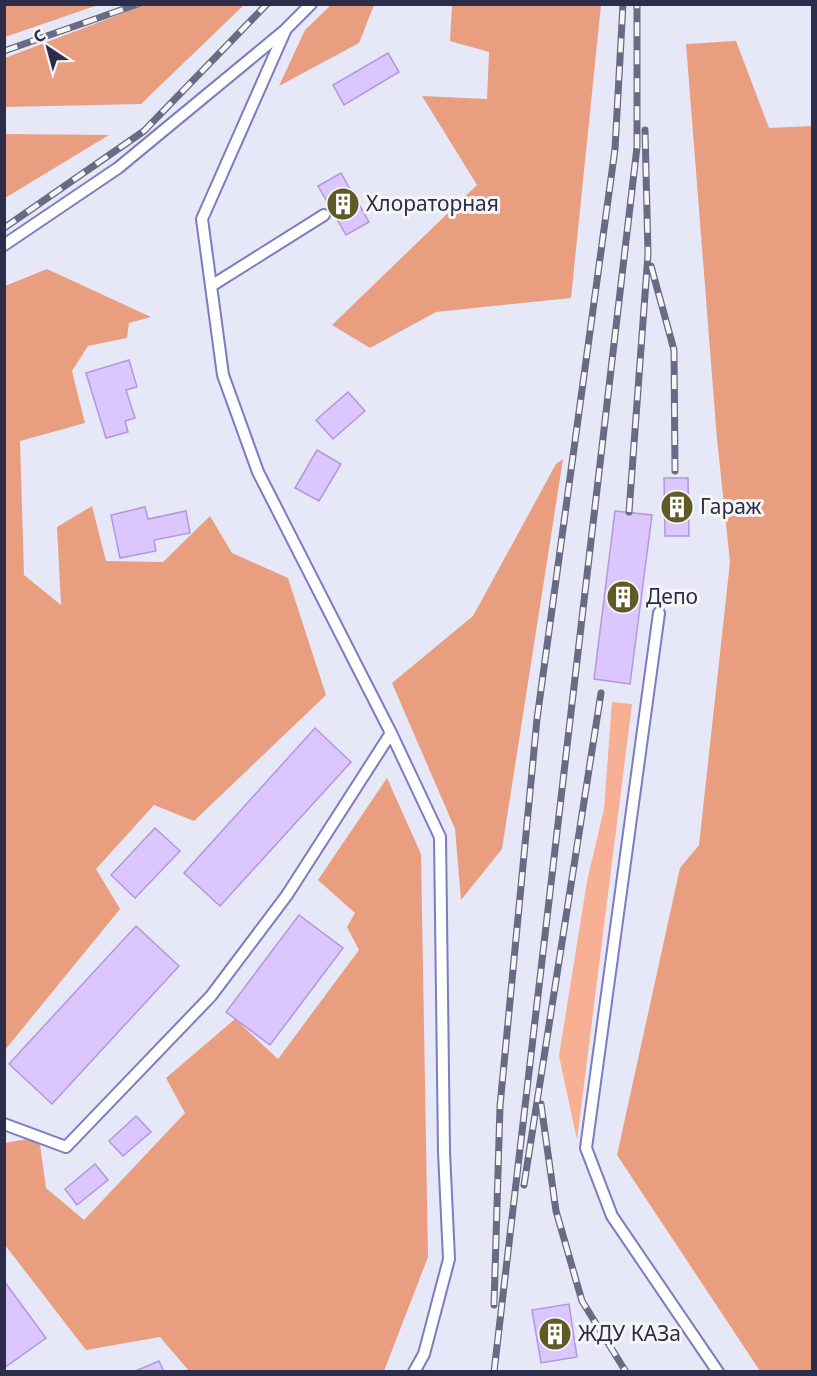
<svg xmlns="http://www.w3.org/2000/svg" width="817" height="1376" viewBox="0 0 817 1376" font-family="'Noto Sans',sans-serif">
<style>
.green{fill:#f8b094}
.forest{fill:#e99e80}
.building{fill:#dbc6fd;stroke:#b396dd;stroke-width:1.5}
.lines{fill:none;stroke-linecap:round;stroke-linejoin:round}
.service-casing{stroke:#7b7cc2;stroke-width:14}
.service{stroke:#fff;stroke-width:10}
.rail-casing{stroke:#696a83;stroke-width:7}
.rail{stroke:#f6f6f6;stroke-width:4.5;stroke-dasharray:14;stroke-linecap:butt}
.labels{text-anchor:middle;stroke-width:6;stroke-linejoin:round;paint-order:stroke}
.poi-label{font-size:21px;fill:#2c2d4a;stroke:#f6f6f6;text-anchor:start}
</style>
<rect width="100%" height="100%" fill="#e7e8f7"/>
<path class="green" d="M 612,702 L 632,704 L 577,1140 L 559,1056 L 587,881 L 604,809 Z"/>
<g class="forest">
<path d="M 5,4 L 98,4 L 98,5 L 5,37 Z"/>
<path d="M 147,4 L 244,5 L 141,104 L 5,107 L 5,58 Z"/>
<path d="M 331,5 L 374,5 L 359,43 L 279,86 L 305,30 Z"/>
<path d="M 452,5 L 601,5 L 571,298 L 436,312 L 370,348 L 332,325 L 477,185 L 422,96 L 487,99 L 489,52 L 450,41 Z"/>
<path d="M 736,41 L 769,128 L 812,126 L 812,1371 L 760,1371 L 617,1155 L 680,868 L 699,845 L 730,562 L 717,439 L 686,44 Z"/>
<path d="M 5,134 L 109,135 L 5,198 Z"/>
<path d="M 47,269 L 151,317 L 129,323 L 127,338 L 88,346 L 72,371 L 85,423 L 20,441 L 24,575 L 61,605 L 57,527 L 92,506 L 106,561 L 163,562 L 210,516 L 232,553 L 288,578 L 326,695 L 194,821 L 154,805 L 96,869 L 120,909 L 5,1050 L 5,286 Z"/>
<path d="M 563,459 L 502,849 L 461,900 L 455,829 L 392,683 L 473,616 L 556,464 Z"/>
<path d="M 387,778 L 421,854 L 428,1257 L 384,1371 L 189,1371 L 160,1337 L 86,1350 L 5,1245 L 5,1143 L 39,1137 L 46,1188 L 84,1220 L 185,1113 L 166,1078 L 235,1019 L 278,1059 L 359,950 L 347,927 L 355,913 L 318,880 Z"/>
</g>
<g class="building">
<path d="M 388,53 L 399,72 L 344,105 L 333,85 Z"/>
<path d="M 341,173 L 369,222 L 346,235 L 318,186 Z"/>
<path d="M 129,360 L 137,387 L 126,390 L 135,418 L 125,421 L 128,432 L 106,438 L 86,373 Z"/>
<path d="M 348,392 L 365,411 L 333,439 L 316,420 Z"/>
<path d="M 317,450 L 341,464 L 319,501 L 295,488 Z"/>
<path d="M 664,478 L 688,478 L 689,536 L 665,536 Z"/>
<path d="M 145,507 L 148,519 L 186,511 L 190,533 L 154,540 L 156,551 L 120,558 L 111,515 Z"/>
<path d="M 615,511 L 652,515 L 630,684 L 594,679 Z"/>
<path d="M 315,728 L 351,762 L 220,906 L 184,873 Z"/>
<path d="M 155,828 L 180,851 L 135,898 L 111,875 Z"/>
<path d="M 299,915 L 343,948 L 270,1045 L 226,1012 Z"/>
<path d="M 136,926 L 179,966 L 52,1104 L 9,1064 Z"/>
<path d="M 136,1116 L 151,1132 L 123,1156 L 109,1141 Z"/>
<path d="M 95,1164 L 108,1180 L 77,1205 L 65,1189 Z"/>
<path d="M 4,1281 L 46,1338 L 4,1368 Z"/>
<path d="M 569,1304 L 577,1357 L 541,1363 L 532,1310 Z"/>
<path d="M 159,1361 L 164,1372 L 133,1372 Z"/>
</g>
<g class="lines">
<defs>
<g id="service">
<path d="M 311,4 L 286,29 L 202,219 L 223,375 L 258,472 L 391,733 L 440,837 L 444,1152 L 449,1259 L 424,1354 L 414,1372"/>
<path d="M 4,245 L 118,168 L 284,31"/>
<path d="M 211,286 L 324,215"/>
<path d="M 659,613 L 586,1148 L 612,1216 L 718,1372"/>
<path d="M 4,1124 L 66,1147 L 211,996 L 287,895 L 391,733"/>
</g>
</defs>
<use href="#service" class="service-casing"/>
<use href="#service" class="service"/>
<defs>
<g id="rail">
<path d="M 4,51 L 138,4"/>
<path d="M 4,228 L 144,131 L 267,4"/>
<path d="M 651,266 L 674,350 L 675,471"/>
<path d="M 629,512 L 648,254 L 645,130"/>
<path d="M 541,1104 L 556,1211 L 582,1301 L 626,1372"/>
<path d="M 524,1185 L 601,693"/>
<path d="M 494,1305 L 500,1106 L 537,719 L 615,149 L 623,4"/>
<path d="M 494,1372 L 637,147 L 637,4"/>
</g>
</defs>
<use href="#rail" class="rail-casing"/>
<use href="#rail" class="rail"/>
</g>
<defs>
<symbol id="building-disc" viewBox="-11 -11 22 22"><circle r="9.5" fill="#605a26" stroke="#f6f6f6"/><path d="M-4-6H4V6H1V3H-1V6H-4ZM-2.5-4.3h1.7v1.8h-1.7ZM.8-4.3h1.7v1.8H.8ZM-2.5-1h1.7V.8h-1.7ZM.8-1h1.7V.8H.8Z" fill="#fff"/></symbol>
</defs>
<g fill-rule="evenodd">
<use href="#building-disc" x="324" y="185" width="38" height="38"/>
<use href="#building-disc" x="658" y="488" width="38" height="38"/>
<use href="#building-disc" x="604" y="578" width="38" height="38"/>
<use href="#building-disc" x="536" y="1315" width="38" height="38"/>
</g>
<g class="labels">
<g class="poi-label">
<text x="366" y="211">Хлораторная</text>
<text x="700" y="514">Гараж</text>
<text x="646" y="604">Депо</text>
<text x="578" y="1341">ЖДУ КАЗа</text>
</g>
</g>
<rect width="817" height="1376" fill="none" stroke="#2c2d4a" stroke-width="12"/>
<g transform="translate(48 48) rotate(324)" stroke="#f6f6f6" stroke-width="4.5" paint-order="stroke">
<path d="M0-4.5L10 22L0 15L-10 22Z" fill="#2c2d4a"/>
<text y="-9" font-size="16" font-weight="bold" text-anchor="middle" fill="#2c2d4a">С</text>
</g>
</svg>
